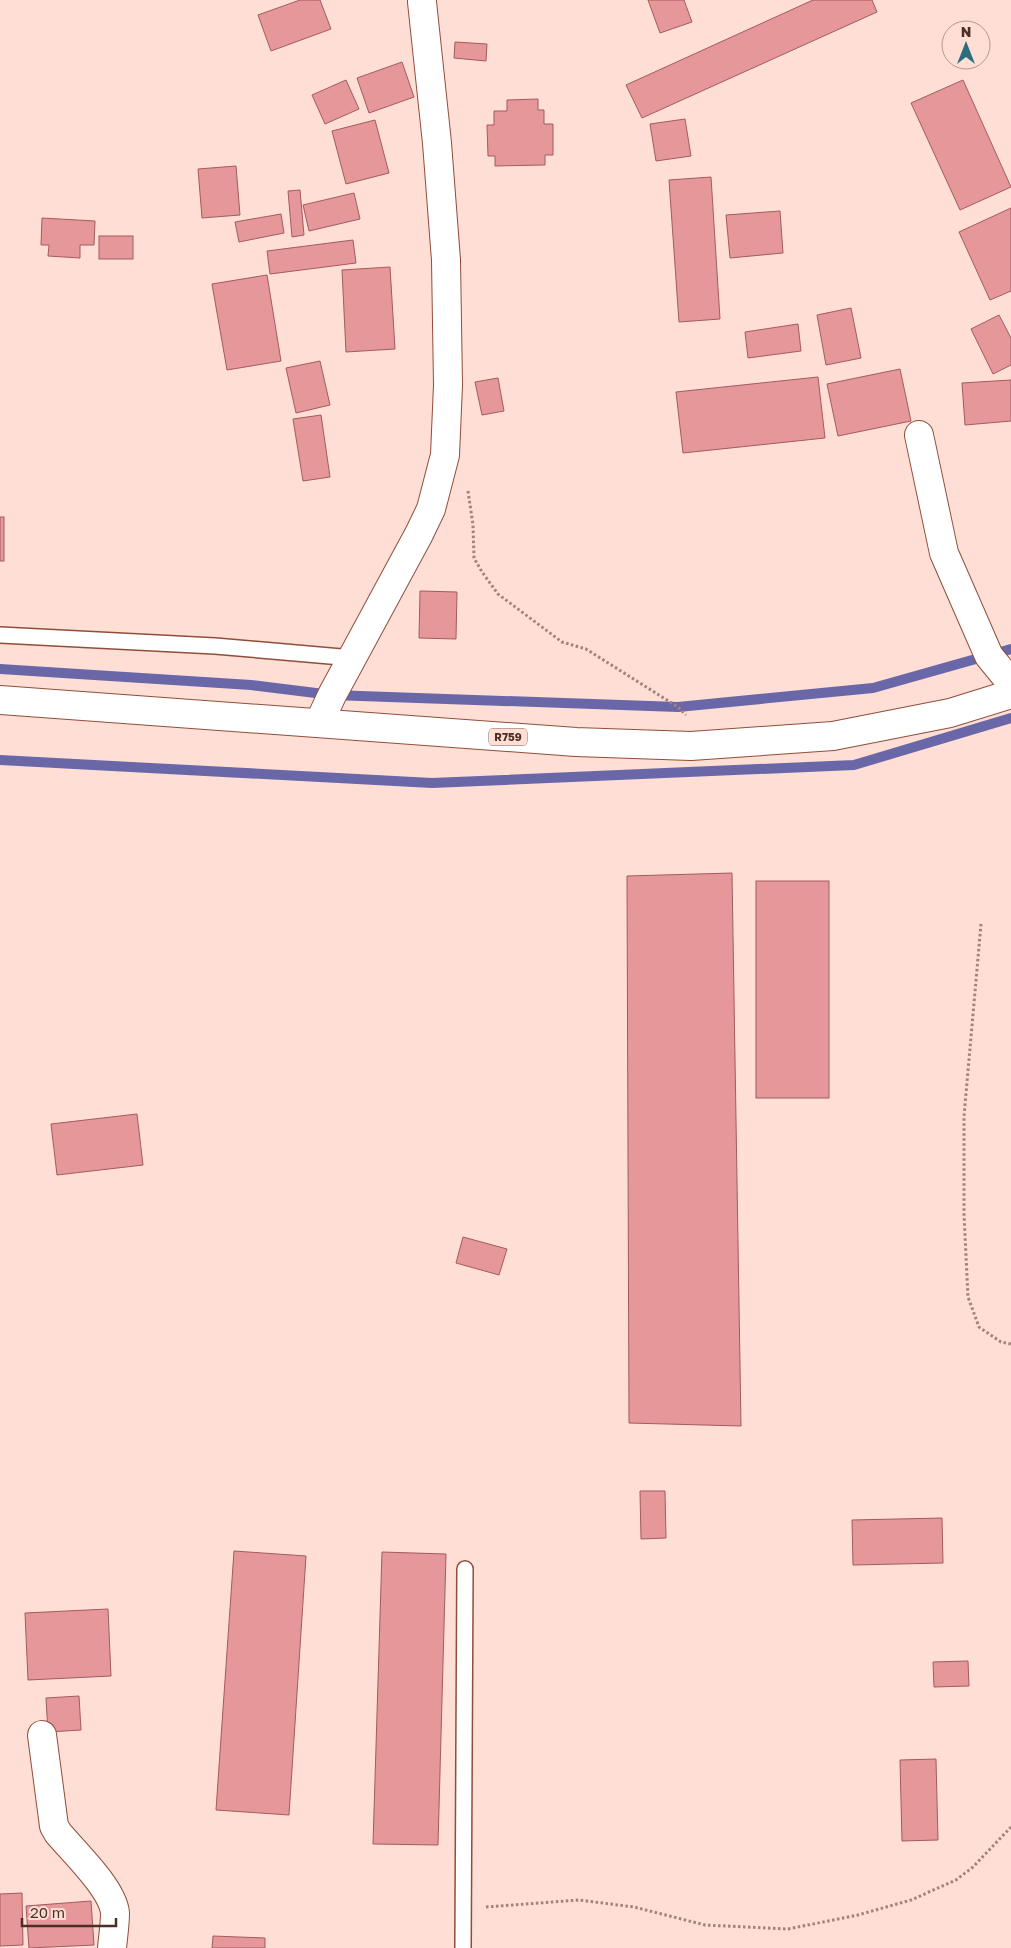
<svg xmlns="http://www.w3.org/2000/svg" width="1011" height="1948" viewBox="0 0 1011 1948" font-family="'Golos Text',sans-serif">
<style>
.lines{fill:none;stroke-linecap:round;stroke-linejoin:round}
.stream{stroke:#6a67a9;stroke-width:10}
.building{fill:#e5979a;stroke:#a35b5e}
.service-casing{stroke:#904e3a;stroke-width:18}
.minor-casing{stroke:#904e3a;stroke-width:30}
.primary-casing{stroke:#904e3a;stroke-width:30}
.path{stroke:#a2837a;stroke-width:3;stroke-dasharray:2.5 2.5;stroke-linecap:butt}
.service{stroke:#fff;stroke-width:15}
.minor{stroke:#fff;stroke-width:28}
.primary{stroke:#fff;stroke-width:28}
.labels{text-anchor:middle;stroke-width:4;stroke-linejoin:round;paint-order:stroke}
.shield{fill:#feded5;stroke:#82645a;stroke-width:1}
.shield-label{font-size:11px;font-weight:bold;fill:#4d2f26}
</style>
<rect width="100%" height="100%" fill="#feded5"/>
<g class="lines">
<g class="stream">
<path d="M 0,669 L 251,685 L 332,695 L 678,707 L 873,688 L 1011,649"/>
<path d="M 0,760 L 432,783 L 854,765 L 1011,718"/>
</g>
</g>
<g class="building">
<path d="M 300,0 L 320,0 L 331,29 L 271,51 L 258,15 Z"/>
<path d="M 648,0 L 684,0 L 692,22 L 660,33 Z"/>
<path d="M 813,0 L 872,0 L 877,12 L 642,118 L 626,85 Z"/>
<path d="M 455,42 L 487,44 L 486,61 L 454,58 Z"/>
<path d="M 402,62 L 414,97 L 369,113 L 357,78 Z"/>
<path d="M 346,80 L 359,109 L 325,124 L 312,95 Z"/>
<path d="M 963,80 L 1011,187 L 960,210 L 911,103 Z"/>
<path d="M 538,99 L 538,110 L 544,110 L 544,124 L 553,124 L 553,155 L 545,155 L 545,165 L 495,166 L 495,156 L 488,156 L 487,125 L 494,125 L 494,111 L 507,111 L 507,100 Z"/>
<path d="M 685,119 L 691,156 L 656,161 L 650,124 Z"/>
<path d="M 375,120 L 389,173 L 346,184 L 332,131 Z"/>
<path d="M 236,166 L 240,215 L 202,218 L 198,169 Z"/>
<path d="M 711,177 L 720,319 L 679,322 L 669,180 Z"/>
<path d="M 300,190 L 304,235 L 292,237 L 288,191 Z"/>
<path d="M 354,193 L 360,219 L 309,231 L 303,205 Z"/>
<path d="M 1011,208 L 1011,291 L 990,300 L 959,232 Z"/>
<path d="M 780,211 L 783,253 L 730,258 L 726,215 Z"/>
<path d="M 281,214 L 284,233 L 239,242 L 235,222 Z"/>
<path d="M 42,218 L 95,221 L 94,245 L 80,245 L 80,258 L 48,256 L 49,245 L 41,245 Z"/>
<rect x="99" y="236" width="34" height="23"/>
<path d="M 353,240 L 356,263 L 270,274 L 267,251 Z"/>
<path d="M 390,267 L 395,349 L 346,352 L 342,270 Z"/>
<path d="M 267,275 L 281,361 L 227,370 L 212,284 Z"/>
<path d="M 851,308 L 861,358 L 826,365 L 817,315 Z"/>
<path d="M 999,315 L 1011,338 L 1011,365 L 993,374 L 971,329 Z"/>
<path d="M 798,324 L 801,351 L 748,358 L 745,332 Z"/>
<path d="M 320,361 L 330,405 L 296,413 L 286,368 Z"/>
<path d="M 900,369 L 911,421 L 838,436 L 827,384 Z"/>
<path d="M 818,377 L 825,438 L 683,453 L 676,392 Z"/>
<path d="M 498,378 L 504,411 L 482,415 L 475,382 Z"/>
<path d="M 1011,380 L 1011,421 L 965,425 L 962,383 Z"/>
<path d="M 321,415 L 330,477 L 303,481 L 293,419 Z"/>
<rect x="0" y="517" width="4" height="44"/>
<path d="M 420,591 L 457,592 L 456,639 L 419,638 Z"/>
<path d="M 732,873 L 741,1426 L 629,1423 L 627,876 Z"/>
<rect x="756" y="881" width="73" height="217"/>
<path d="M 137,1114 L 143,1165 L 57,1175 L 51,1124 Z"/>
<path d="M 463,1237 L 507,1249 L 499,1275 L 456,1263 Z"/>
<path d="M 640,1491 L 665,1491 L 666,1538 L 641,1539 Z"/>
<path d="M 942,1518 L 943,1563 L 853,1565 L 852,1520 Z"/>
<path d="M 234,1551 L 306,1556 L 289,1815 L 216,1810 Z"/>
<path d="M 382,1552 L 446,1554 L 438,1845 L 373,1844 Z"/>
<path d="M 108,1609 L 111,1676 L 28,1680 L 25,1613 Z"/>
<path d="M 968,1661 L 969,1686 L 934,1687 L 933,1662 Z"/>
<path d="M 79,1696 L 81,1730 L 48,1732 L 46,1698 Z"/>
<path d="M 936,1759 L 938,1840 L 902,1841 L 900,1760 Z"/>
<path d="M 22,1893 L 23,1945 L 0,1946 L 0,1894 Z"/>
<path d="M 91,1901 L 94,1945 L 29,1948 L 26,1906 Z"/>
<path d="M 213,1936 L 265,1938 L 265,1948 L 212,1948 Z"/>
</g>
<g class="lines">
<defs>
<g id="service">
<path d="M 0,635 L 215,646 L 353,658"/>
<path d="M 463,1948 L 465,1569"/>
</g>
<g id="minor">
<path d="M 919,435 L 944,553 L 989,656 L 1011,683"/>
<path d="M 319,723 L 332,695 L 419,534 L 431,509 L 445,455 L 448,385 L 446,260 L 437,143 L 422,2"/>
<path d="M 42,1735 L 54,1826 L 58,1833 C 74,1852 113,1889 115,1913 C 115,1924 113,1937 112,1948"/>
</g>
<path id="primary" d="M 0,700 L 576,742 L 691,746 L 833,736 L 950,713 L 1011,694"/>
</defs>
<use href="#service" class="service-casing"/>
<use href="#minor" class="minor-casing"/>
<use href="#primary" class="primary-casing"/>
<g class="path">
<path d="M 468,491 L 473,525 L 474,558 L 482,572 L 498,594 L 562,642 L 586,649 L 678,707 L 686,715"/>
<path d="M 981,924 L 964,1116 L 964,1214 L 968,1297 L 979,1327 L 1001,1342 L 1011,1344"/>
<path d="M 486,1907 L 579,1900 L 634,1907 L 705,1925 L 788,1929 L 858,1915 L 911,1900 L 956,1880 L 973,1867 L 1011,1827"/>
</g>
<use href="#service" class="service"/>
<use href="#minor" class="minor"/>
<use href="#primary" class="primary"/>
</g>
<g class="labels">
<rect class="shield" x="489" y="728.5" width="38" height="17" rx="4"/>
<g class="shield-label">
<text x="508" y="741">R759</text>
</g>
</g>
<g transform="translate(966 45)"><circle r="24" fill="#feded5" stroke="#b7988f"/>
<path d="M0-4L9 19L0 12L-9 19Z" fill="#2a6d7e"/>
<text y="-8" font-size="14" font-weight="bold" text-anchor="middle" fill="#4d2f26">N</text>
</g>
<path d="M22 1918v8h94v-8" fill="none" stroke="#4d2f26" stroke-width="2.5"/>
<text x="30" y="1918" font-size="15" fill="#4d2f26" stroke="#feded5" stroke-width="4" paint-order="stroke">20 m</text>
</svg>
